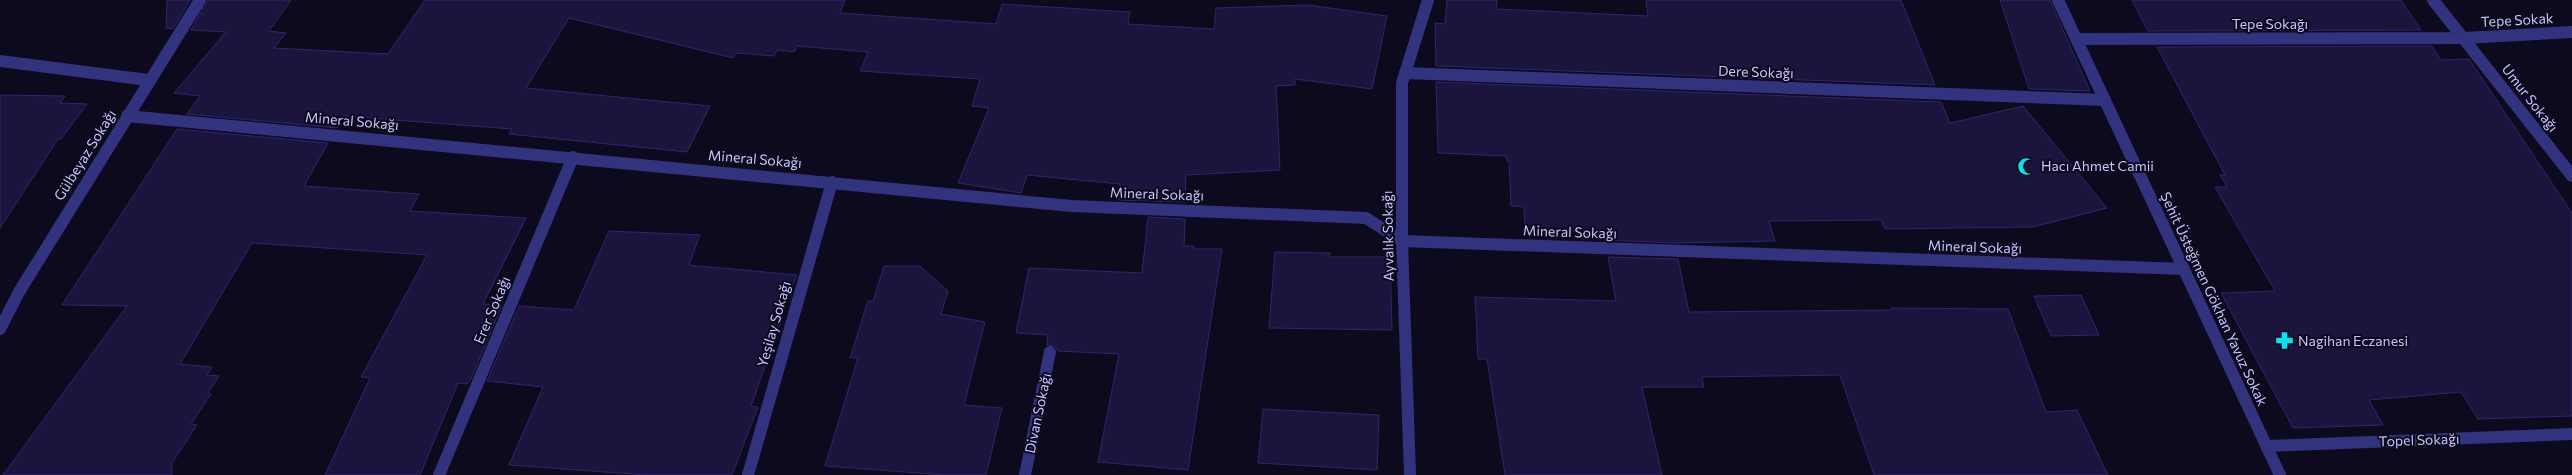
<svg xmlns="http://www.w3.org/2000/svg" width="2572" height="475" viewBox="0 0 2572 475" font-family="Commissioner,sans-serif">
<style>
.building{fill:#1b153e;stroke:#30256c}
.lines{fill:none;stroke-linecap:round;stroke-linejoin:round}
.minor{stroke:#32337e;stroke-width:12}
.labels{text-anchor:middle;stroke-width:4;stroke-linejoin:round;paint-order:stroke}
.street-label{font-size:14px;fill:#c9c5ff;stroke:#0c0a1c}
.poi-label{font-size:14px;fill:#c9c5ff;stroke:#0c0a1c;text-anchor:start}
</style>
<rect width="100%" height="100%" fill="#0c0a1c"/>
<g class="building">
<path d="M 167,0 L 190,0 L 173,29 L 166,28 Z"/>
<path d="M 208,0 L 291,0 L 269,31 L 286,33 L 274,48 L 388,54 L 425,0 L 845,0 L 840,13 L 996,24 L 1002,4 L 1130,12 L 1128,24 L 1214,29 L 1216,8 L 1308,5 L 1387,16 L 1372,89 L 1295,79 L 1295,85 L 1276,86 L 1280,170 L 1186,175 L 1185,202 L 1119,200 L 1120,184 L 1027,175 L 1021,193 L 958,183 L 989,108 L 972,106 L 980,79 L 860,71 L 868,52 L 797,46 L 794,52 L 777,50 L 774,56 L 736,53 L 733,58 L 569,18 L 526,88 L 710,106 L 687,152 L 509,134 L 512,129 L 343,116 L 337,128 L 187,114 L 200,96 L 174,93 L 226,32 L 191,30 Z"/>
<path d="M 1447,0 L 1497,0 L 1496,9 L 1648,16 L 1646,0 L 1901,0 L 1935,85 L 1436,66 L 1435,23 L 1445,24 Z"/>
<path d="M 2000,0 L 2050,0 L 2090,91 L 2029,89 Z"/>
<path d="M 2132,0 L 2401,0 L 2421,30 L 2148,31 Z"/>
<path d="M 2432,46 L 2441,60 L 2469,59 L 2572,213 L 2572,416 L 2478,419 L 2461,392 L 2369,400 L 2383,425 L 2293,428 L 2221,293 L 2275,291 L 2215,187 L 2227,187 L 2220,175 L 2225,175 L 2157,47 Z"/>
<path d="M 1436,82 L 1941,102 L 1950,123 L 2023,106 L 2107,208 L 2033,227 L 1885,229 L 1881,220 L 1769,221 L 1775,241 L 1676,243 L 1605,240 L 1604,233 L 1525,229 L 1524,207 L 1511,206 L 1509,161 L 1507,161 L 1506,156 L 1438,153 Z"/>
<path d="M 0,95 L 65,96 L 60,103 L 87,104 L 61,139 L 58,139 L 0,228 Z"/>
<path d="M 177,129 L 328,143 L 304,186 L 419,194 L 410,211 L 526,218 L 483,304 L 502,305 L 471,379 L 467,384 L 458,383 L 420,475 L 325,475 L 370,378 L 361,377 L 427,255 L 252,243 L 180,364 L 212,367 L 207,375 L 219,376 L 208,393 L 211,394 L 191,424 L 197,425 L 172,463 L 172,475 L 3,475 L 127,306 L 62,305 Z"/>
<path d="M 1148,217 L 1185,219 L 1184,246 L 1194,246 L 1194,249 L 1222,249 L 1188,470 L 1098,462 L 1119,354 L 1058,351 L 1055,346 L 1047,345 L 1048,335 L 1016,333 L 1029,268 L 1142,273 Z"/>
<path d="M 609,231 L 700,235 L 689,265 L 797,275 L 777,324 L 780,324 L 751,406 L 758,407 L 732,475 L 646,475 L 509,465 L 543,387 L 487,381 L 519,306 L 574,310 Z"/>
<path d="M 1275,252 L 1330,253 L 1330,257 L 1390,257 L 1392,330 L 1269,328 Z"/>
<path d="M 1608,257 L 1678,259 L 1689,312 L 1892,310 L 1891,308 L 2008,309 L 2046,412 L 2077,410 L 2108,475 L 1874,475 L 1840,375 L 1702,377 L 1704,387 L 1642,387 L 1662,475 L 1505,475 L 1487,359 L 1478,359 L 1475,297 L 1616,301 Z"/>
<path d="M 884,266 L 920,266 L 948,291 L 941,314 L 985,322 L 964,405 L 1002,408 L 986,475 L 944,475 L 825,466 L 858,358 L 850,358 L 868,301 L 873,301 Z"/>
<path d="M 2081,295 L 2099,335 L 2051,336 L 2034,296 Z"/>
<path d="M 1263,409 L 1379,415 L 1377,470 L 1258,463 Z"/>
</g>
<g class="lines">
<g class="minor">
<path d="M 2058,0 L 2280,475"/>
<path d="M 2433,0 L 2572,176"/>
<path d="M 2076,39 L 2464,38 L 2572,32"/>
<path d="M 0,61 L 148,80"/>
<path d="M 1405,73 L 2105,100"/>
<path d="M 127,116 L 1072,206 L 1366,218 L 1402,241 L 2184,269"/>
<path d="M 0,329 L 19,292 L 200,0"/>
<path d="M 2266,446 L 2572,434"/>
<path d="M 439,475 L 573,157"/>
<path d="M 748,475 L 832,182"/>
<path d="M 1025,475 L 1050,352"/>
<path d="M 1410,475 L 1402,241 L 1402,83 L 1428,0"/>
</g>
</g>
<defs>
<symbol id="mosque-bare" viewBox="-9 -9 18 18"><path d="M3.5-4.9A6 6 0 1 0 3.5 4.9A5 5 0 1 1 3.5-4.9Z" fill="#00e4f0" stroke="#0c0a1c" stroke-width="2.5" paint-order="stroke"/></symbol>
<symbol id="pharmacy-bare" viewBox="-9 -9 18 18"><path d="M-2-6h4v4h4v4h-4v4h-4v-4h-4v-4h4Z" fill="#00e4f0" stroke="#0c0a1c" stroke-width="2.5" paint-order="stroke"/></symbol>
</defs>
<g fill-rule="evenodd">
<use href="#mosque-bare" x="2014" y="154" width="25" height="25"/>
<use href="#pharmacy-bare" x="2272" y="328" width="25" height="25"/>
</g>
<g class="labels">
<g class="street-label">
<text transform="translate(2517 20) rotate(-3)" y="5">Tepe Sokak</text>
<text x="2270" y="29">Tepe Sokağı</text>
<text transform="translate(1756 72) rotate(2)" y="5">Dere Sokağı</text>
<text transform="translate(2530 98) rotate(52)" y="5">Umur Sokağı</text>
<text transform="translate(352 121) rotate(5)" y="5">Mineral Sokağı</text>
<text transform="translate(85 155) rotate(-58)" y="5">Gülbeyaz Sokağı</text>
<text transform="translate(755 159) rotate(5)" y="5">Mineral Sokağı</text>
<text transform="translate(1157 194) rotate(2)" y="5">Mineral Sokağı</text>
<text transform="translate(1570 232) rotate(2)" y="5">Mineral Sokağı</text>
<text transform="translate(1388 236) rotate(-91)" y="5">Ayvalık Sokağı</text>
<text transform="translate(1975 247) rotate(2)" y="5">Mineral Sokağı</text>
<text transform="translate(2214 299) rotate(65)" y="5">Şehit Üsteğmen Gökhan Yavuz Sokak</text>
<text transform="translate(492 310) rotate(-67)" y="5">Erer Sokağı</text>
<text transform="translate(774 324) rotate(-74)" y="5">Yeşilay Sokağı</text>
<text transform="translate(1038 413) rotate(-78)" y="5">Divan Sokağı</text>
<text transform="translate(2419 440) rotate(-2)" y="5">Topel Sokağı</text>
</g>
<g class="poi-label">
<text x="2041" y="171">Hacı Ahmet Camii</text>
<text x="2298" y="346">Nagihan Eczanesi</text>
</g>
</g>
</svg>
